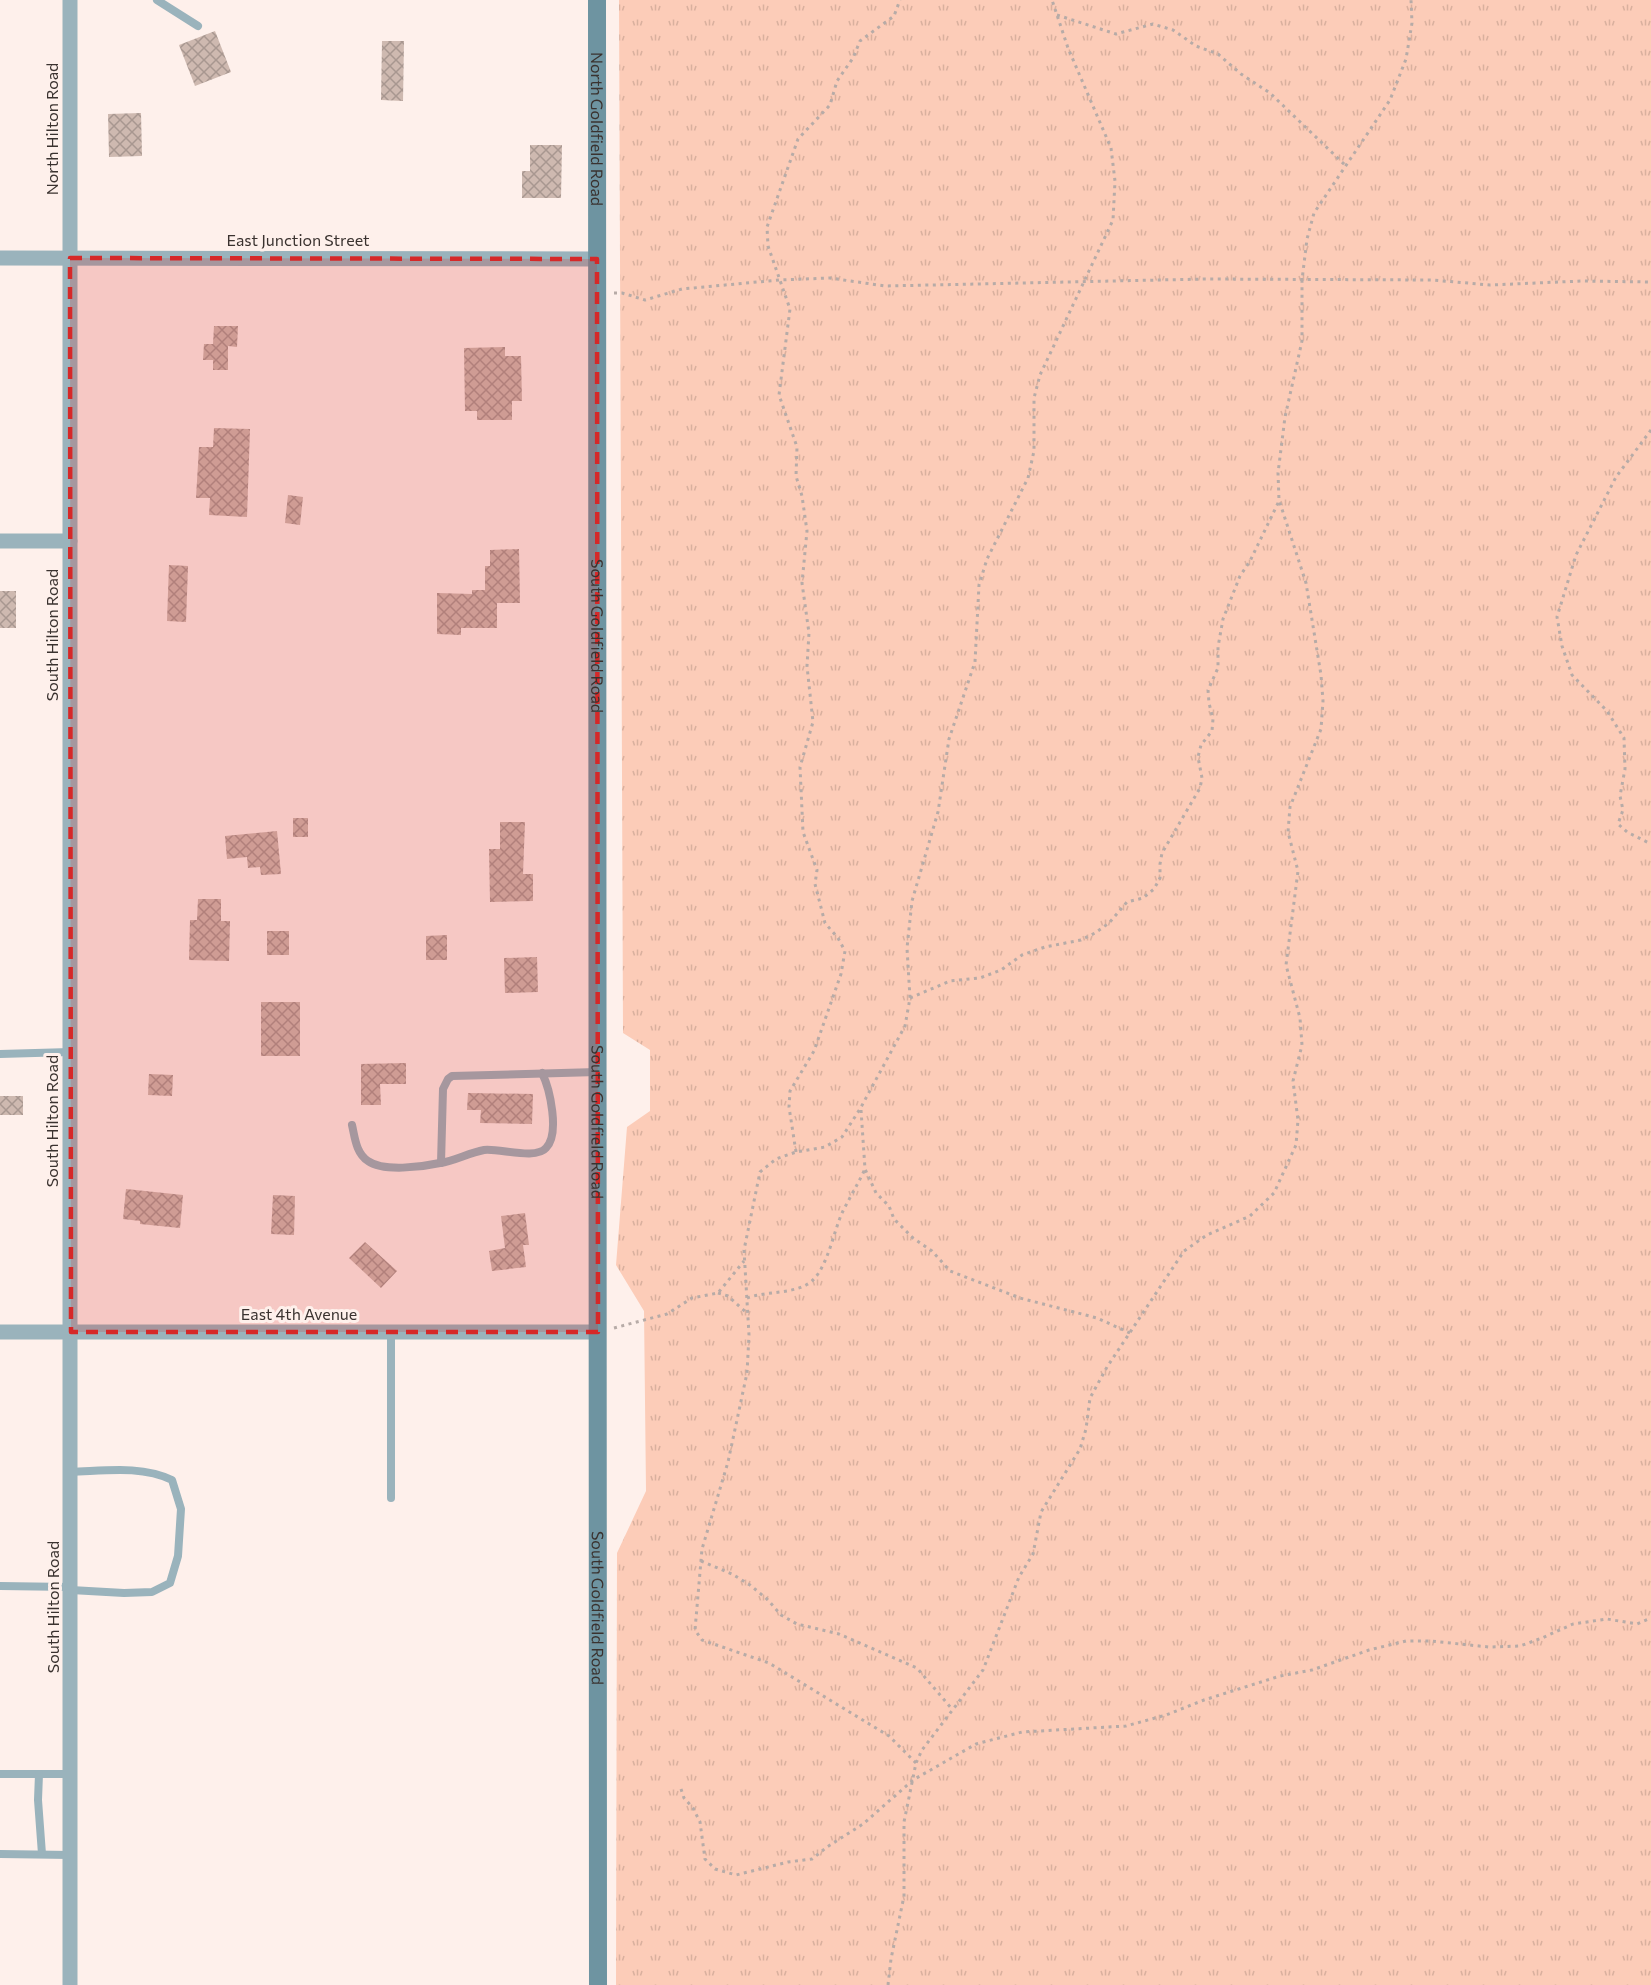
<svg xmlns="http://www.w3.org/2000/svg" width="1651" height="1985" viewBox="0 0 1651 1985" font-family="Commissioner,sans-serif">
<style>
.grass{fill:url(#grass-tufts)}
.building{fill:url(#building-cross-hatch)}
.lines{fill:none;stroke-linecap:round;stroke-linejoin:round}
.path{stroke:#b7aba7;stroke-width:3;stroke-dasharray:3 4.5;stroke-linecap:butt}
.lane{stroke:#9ab3bc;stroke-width:8}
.street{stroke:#9ab3bc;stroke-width:15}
.secondary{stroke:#6e94a1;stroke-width:18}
.marked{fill:#d62828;fill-opacity:0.2;stroke:#d62828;stroke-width:4.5;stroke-dasharray:12 8;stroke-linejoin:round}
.labels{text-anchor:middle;stroke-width:6;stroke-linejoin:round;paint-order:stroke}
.street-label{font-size:16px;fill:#3a322f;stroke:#fef0eb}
</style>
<defs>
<pattern id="grass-tufts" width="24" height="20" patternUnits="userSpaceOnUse" patternTransform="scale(1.5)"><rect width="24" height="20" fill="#fcccb8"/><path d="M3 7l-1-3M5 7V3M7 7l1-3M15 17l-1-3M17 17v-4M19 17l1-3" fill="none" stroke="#d9b09e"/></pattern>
<pattern id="building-cross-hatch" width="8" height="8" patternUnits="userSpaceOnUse" patternTransform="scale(1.5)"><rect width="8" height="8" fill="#ceb9b0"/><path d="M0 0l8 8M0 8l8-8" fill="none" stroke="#a89790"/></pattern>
</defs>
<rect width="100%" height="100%" fill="#fef0eb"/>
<path class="grass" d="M 619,0 L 1651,0 L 1651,1985 L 616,1985 L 617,1553 L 646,1491 L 644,1311 L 616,1265 L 627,1127 L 650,1111 L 650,1050 L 623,1033 Z"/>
<g class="building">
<path d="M 215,31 L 231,72 L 195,86 L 179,45 Z"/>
<path d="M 382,41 L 404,41 L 403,101 L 381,100 Z"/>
<path d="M 141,113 L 142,156 L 109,157 L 108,114 Z"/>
<path d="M 530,145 L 562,145 L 561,198 L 522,198 L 522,171 L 530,171 Z"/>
<path d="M 214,326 L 238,326 L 237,347 L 228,346 L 228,370 L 213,370 L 213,360 L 203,360 L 204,344 L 213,344 Z"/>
<path d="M 505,347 L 505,356 L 521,356 L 522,401 L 512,401 L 512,420 L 477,420 L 477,411 L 465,411 L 464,348 Z"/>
<path d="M 214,428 L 250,429 L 247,517 L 209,515 L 210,498 L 196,498 L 199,447 L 213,447 Z"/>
<path d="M 288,495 L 303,497 L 300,525 L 285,523 Z"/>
<path d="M 519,549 L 520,603 L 497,603 L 497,628 L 461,628 L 461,635 L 437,634 L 437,593 L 472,594 L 472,590 L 485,590 L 485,566 L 490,566 L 490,550 Z"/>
<path d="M 169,565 L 188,566 L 186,622 L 167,621 Z"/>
<rect x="0" y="591" width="16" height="37"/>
<rect x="293" y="818" width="15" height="19"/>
<path d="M 500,822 L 525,822 L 523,874 L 533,874 L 533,901 L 490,902 L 489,849 L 500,849 Z"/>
<path d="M 277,831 L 281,874 L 261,875 L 260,867 L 248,868 L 247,857 L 227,859 L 225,836 Z"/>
<path d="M 198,899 L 221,899 L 221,921 L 230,921 L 229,961 L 189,960 L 190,920 L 197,920 Z"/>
<rect x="267" y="931" width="22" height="24"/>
<path d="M 447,935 L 447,960 L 426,960 L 426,936 Z"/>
<path d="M 537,957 L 538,992 L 505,993 L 504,958 Z"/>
<rect x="261" y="1002" width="39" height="54"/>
<path d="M 406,1063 L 406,1084 L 380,1084 L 381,1105 L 361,1105 L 361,1064 Z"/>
<path d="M 149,1074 L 173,1075 L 172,1096 L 148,1095 Z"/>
<path d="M 468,1093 L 533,1094 L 532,1124 L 480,1123 L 481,1110 L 467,1110 Z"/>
<rect x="0" y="1096" width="23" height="19"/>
<path d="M 126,1189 L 183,1195 L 180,1228 L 140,1224 L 140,1221 L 123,1219 Z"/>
<path d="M 273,1195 L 295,1196 L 294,1235 L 271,1234 Z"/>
<path d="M 525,1213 L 529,1245 L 523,1245 L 526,1267 L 492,1271 L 489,1251 L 505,1248 L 501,1216 Z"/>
<path d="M 365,1242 L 397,1271 L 381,1288 L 349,1258 Z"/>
</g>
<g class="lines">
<g class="path">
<path d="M 1057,15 L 1116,34 L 1153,24 L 1173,30 L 1196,46 L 1218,54 L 1241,74 L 1270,93 L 1345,165"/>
<path d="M 614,293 L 622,293 L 645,300 L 682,289 L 779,280 L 830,278 L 885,286 L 1205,279 L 1432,280 L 1490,285 L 1582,281 L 1651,282"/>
<path d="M 1651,430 L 1616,477 L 1576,555 L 1557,617 L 1562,646 L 1572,675 L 1607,711 L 1624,738 L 1625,769 L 1620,796 L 1623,810 L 1618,824 L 1627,832 L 1651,844"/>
<path d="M 910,998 L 950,981 L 980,978 L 1001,970 L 1022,955 L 1045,947 L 1081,940 L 1095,933 L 1109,923 L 1127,902 L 1143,898 L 1154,889 L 1160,878 L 1160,864 L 1162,853 L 1200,788 L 1202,778 L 1198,757 L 1201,745 L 1212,731 L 1213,719 L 1209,703 L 1208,690 L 1218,668 L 1218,647 L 1223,619 L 1240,576 L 1250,561 L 1279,501"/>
<path d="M 861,1110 L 865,1169 L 876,1193 L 889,1206 L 894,1219 L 913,1238 L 932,1251 L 950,1271 L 1020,1298 L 1097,1318 L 1130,1333"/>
<path d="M 796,1152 L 789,1107 L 790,1091 L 814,1051 L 841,974 L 845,951 L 838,938 L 825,923 L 815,884 L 817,870 L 803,832 L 800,767 L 813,722 L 807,666 L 809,633 L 802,583 L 807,531 L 802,496 L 796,476 L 797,447 L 779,395 L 790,309 L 768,246 L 767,227 L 798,139 L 830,105 L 837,81 L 853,58 L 860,41 L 894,16 L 900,0"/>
<path d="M 718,1293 L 728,1296 L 748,1314"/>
<path d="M 747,1298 C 767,1291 789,1294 806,1285 C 827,1275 833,1231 843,1211 C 850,1197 858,1184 865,1169"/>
<path d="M 614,1328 L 667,1314 L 692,1298 L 718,1293 L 744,1261"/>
<path d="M 701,1561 L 732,1574 L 750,1585 L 767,1599 L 781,1615 L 797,1624 L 839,1634 L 917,1668 L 952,1709"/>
<path d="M 916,1763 L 889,1736 L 769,1663 L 702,1640 L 695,1630 L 702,1549 L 728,1462 L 747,1373 L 749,1335 L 744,1250 L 760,1172 L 776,1159 L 796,1152 L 825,1147 L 842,1137 L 860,1109 L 905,1026 L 910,998 L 907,948 L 912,901 L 938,812 L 949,739 L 975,662 L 979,585 L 987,559 L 1028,478 L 1034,451 L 1034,398 L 1040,375 L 1113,220 L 1115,181 L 1111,148 L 1068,48 L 1052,0"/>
<path d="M 681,1789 L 684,1798 L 693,1808 L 700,1822 L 705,1859 L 715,1869 L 736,1875 L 788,1862 L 812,1859 L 827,1847 L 863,1824 L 913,1780 L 976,1744 L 1022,1732 L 1126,1726 L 1166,1715 L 1204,1700 L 1280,1676 L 1312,1670 L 1369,1650 L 1406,1641 L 1430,1641 L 1489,1647 L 1520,1646 L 1542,1638 L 1573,1624 L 1607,1619 L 1637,1624 L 1651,1618"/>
<path d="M 888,1985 L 891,1959 L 904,1896 L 904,1822 L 916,1763 L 922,1750 L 983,1670 L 1019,1577 L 1033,1554 L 1041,1512 L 1080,1449 L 1086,1429 L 1090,1398 L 1107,1367 L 1184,1251 L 1207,1235 L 1250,1216 L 1274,1193 L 1296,1145 L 1298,1120 L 1293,1081 L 1302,1045 L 1300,1018 L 1286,965 L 1298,871 L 1288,832 L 1290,807 L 1321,729 L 1323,701 L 1321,675 L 1306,583 L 1279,500 L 1278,473 L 1285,417 L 1302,341 L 1302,280 L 1307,239 L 1314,213 L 1390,100 L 1406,59 L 1412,23 L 1411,0"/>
</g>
<g class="lane">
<path d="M 157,0 L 198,26"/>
<path d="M 0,1054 L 70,1052"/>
<path d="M 352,1125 C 355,1138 356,1153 368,1161 C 383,1172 422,1167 440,1163 C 455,1161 468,1153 484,1150 C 499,1148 536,1160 546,1148 C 560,1134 550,1089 542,1073"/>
<path d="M 441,1163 L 443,1089 L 448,1079 L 452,1076 L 597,1072"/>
<path d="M 71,1472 C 104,1471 141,1465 172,1480 L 181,1509 L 178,1556 L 170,1583 L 152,1592 L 124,1593 L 71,1590"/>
<path d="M 391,1498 L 391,1332"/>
<path d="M 0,1586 L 70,1587"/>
<path d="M 0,1774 L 71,1774"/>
<path d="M 39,1774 L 38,1800 L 42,1854"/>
<path d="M 0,1854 L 70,1855"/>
</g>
<g class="street">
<path d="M 70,0 L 70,1985"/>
<path d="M 0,258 L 597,259"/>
<path d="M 0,541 L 70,541"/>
<path d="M 0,1332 L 598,1332"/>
</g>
<path class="secondary" id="s1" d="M 597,0 L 598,1985"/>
</g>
<path class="marked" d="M 70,258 L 597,259 L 598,1332 L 71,1332 Z"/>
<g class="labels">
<g class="street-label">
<text transform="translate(52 129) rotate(-90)" y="6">North Hilton Road</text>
<text dy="6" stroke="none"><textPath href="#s1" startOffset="129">North Goldfield Road</textPath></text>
<text x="298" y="246">East Junction Street</text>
<text transform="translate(52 635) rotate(-90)" y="6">South Hilton Road</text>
<text dy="6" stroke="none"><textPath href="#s1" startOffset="636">South Goldfield Road</textPath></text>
<text transform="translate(52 1121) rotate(-90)" y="6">South Hilton Road</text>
<text dy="6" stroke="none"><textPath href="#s1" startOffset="1122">South Goldfield Road</textPath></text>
<text x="299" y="1320">East 4th Avenue</text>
<text transform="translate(53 1607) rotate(-90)" y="6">South Hilton Road</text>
<text dy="6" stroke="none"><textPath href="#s1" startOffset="1608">South Goldfield Road</textPath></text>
</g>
</g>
</svg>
